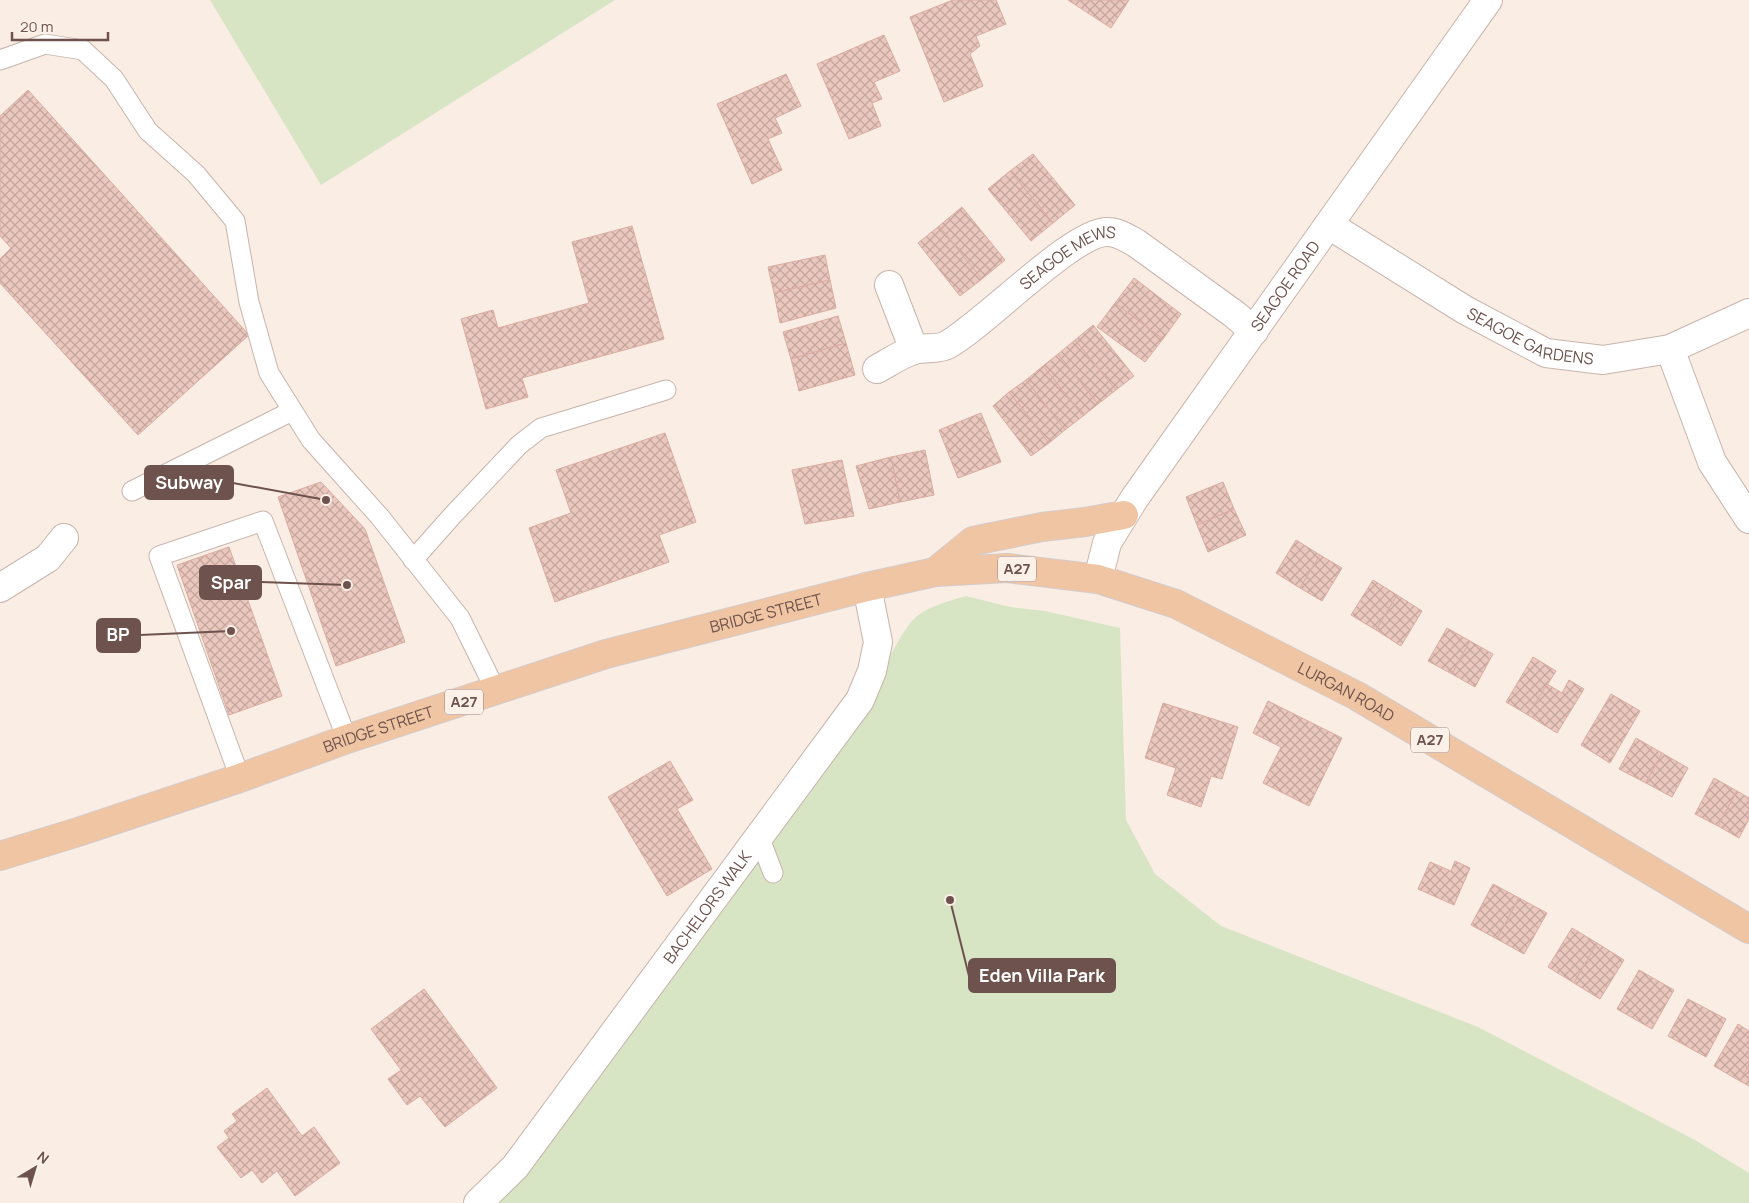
<svg xmlns="http://www.w3.org/2000/svg" width="1749" height="1203" viewBox="0 0 1749 1203" font-family="Manrope,sans-serif">
<style>
.park{fill:#d7e5c4}
.building{fill:url(#building-cross-hatch);stroke:#dcaca1}
.lines{fill:none;stroke-linecap:round;stroke-linejoin:round}
.service-casing{stroke:#c8b4ac;stroke-width:21}
.minor-casing{stroke:#c8b4ac;stroke-width:30}
.secondary-casing{stroke:#cdb5ac;stroke-width:30}
.primary-casing{stroke:#d4cbca;stroke-width:30}
.service{stroke:#fff;stroke-width:19}
.minor{stroke:#fff;stroke-width:28}
.secondary{stroke:#fff;stroke-width:28}
.primary{stroke:#f0c5a3;stroke-width:28}
.labels{text-anchor:middle;stroke-width:4;stroke-linejoin:round;paint-order:stroke}
.shield{fill:#fcf1e9;stroke:#99827c;stroke-width:1}
.shield-label{font-size:15px;font-weight:bold;fill:#6e524d}
.street-label{font-size:16px;fill:#6e524d;stroke:#fcf1e9}
.leader{fill:none;stroke:#6e524d;stroke-width:2}
.callout-dot{fill:#6e524d;stroke:#fcf1e9;stroke-width:2}
.callout{fill:#6e524d;stroke:#6e524d;stroke-width:2}
.callout-label{font-size:18px;text-anchor:middle;font-weight:bold;fill:#fff}
</style>
<defs>
<pattern id="building-cross-hatch" width="8" height="8" patternUnits="userSpaceOnUse" patternTransform="scale(1.25)"><rect width="8" height="8" fill="#ebc8bf"/><path d="M0 0l8 8M0 8l8-8" fill="none" stroke="#c3a59d"/></pattern>
</defs>
<rect width="100%" height="100%" fill="#f9ede4"/>
<g class="park">
<path d="M 210,0 L 615,0 L 321,185 Z"/>
<path d="M 966,596 L 1010,607 L 1045,611 L 1120,628 L 1126,820 L 1155,874 L 1221,926 L 1478,1027 L 1695,1140 L 1749,1173 L 1749,1203 L 478,1203 L 878,679 C 887,663 903,628 916,617 C 931,605 949,601 966,596 Z"/>
</g>
<g class="building">
<path d="M 953,0 L 996,0 L 1006,24 L 976,36 L 980,46 L 970,54 L 983,86 L 944,102 L 910,17 Z"/>
<path d="M 1068,0 L 1129,0 L 1111,28 Z"/>
<path d="M 884,35 L 900,71 L 874,82 L 882,99 L 872,103 L 881,126 L 849,139 L 817,64 Z"/>
<path d="M 786,74 L 801,106 L 775,118 L 782,133 L 768,139 L 782,170 L 752,184 L 717,104 Z"/>
<path d="M 28,90 L 249,335 L 138,435 L 0,283 L 0,259 L 11,248 L 0,236 L 0,116 Z"/>
<path d="M 1033,154 L 1075,205 L 1053,223 L 1010,171 Z"/>
<path d="M 1010,171 L 1053,223 L 1031,241 L 988,189 Z"/>
<path d="M 962,207 L 1005,260 L 982,279 L 939,226 Z"/>
<path d="M 632,226 L 664,339 L 522,378 L 528,397 L 486,409 L 461,319 L 493,310 L 498,328 L 589,303 L 572,242 Z"/>
<path d="M 939,226 L 982,279 L 960,296 L 918,243 Z"/>
<path d="M 825,255 L 830,280 L 774,293 L 768,267 Z"/>
<path d="M 1134,278 L 1181,314 L 1163,339 L 1115,303 Z"/>
<path d="M 830,280 L 836,308 L 780,323 L 774,293 Z"/>
<path d="M 1115,303 L 1163,339 L 1145,362 L 1097,327 Z"/>
<path d="M 838,316 L 846,343 L 791,359 L 783,332 Z"/>
<path d="M 1093,325 L 1134,376 L 1116,390 L 1075,340 Z"/>
<path d="M 1075,340 L 1116,390 L 1098,404 L 1058,354 Z"/>
<path d="M 846,343 L 855,375 L 799,391 L 791,359 Z"/>
<path d="M 1058,354 L 1098,404 L 1083,416 L 1043,366 Z"/>
<path d="M 1043,366 L 1083,416 L 1065,430 L 1026,380 Z"/>
<path d="M 1026,380 L 1065,430 L 1049,443 L 1009,392 Z"/>
<path d="M 1009,392 L 1049,443 L 1031,456 L 993,406 Z"/>
<path d="M 981,413 L 1001,462 L 958,478 L 939,430 Z"/>
<path d="M 665,433 L 696,522 L 659,535 L 669,562 L 555,602 L 529,528 L 571,513 L 556,470 Z"/>
<path d="M 925,450 L 934,495 L 900,502 L 891,457 Z"/>
<path d="M 891,457 L 900,502 L 869,509 L 856,466 Z"/>
<path d="M 842,460 L 854,516 L 805,524 L 792,470 Z"/>
<path d="M 321,482 L 365,529 L 405,642 L 336,666 L 278,497 Z"/>
<path d="M 1223,482 L 1234,509 L 1197,525 L 1186,497 Z"/>
<path d="M 1234,509 L 1246,535 L 1208,552 L 1197,525 Z"/>
<path d="M 1296,540 L 1320,555 L 1300,588 L 1276,573 Z"/>
<path d="M 229,547 L 282,696 L 229,715 L 177,565 Z"/>
<path d="M 1320,555 L 1342,568 L 1322,601 L 1300,588 Z"/>
<path d="M 1373,580 L 1397,595 L 1376,630 L 1351,615 Z"/>
<path d="M 1397,595 L 1422,611 L 1401,646 L 1376,630 Z"/>
<path d="M 1447,628 L 1470,641 L 1452,674 L 1428,661 Z"/>
<path d="M 1470,641 L 1493,654 L 1475,687 L 1452,674 Z"/>
<path d="M 1533,657 L 1556,671 L 1528,715 L 1506,702 Z"/>
<path d="M 1569,680 L 1584,689 L 1557,733 L 1528,715 L 1547,684 L 1562,693 Z"/>
<path d="M 1611,694 L 1640,711 L 1610,763 L 1581,745 Z"/>
<path d="M 1268,701 L 1342,738 L 1309,806 L 1263,783 L 1281,747 L 1253,733 Z"/>
<path d="M 1163,703 L 1238,727 L 1222,779 L 1211,776 L 1201,807 L 1167,795 L 1176,768 L 1145,758 Z"/>
<path d="M 1636,738 L 1662,753 L 1646,783 L 1619,769 Z"/>
<path d="M 1662,753 L 1688,768 L 1672,797 L 1646,783 Z"/>
<path d="M 670,761 L 693,800 L 677,809 L 712,869 L 667,896 L 608,797 Z"/>
<path d="M 1714,778 L 1737,791 L 1718,826 L 1695,814 Z"/>
<path d="M 1737,791 L 1749,798 L 1749,819 L 1739,838 L 1718,826 Z"/>
<path d="M 1455,861 L 1470,868 L 1454,905 L 1418,889 L 1430,862 L 1451,871 Z"/>
<path d="M 1493,884 L 1519,898 L 1497,939 L 1471,925 Z"/>
<path d="M 1519,898 L 1547,913 L 1524,954 L 1497,939 Z"/>
<path d="M 1572,928 L 1597,943 L 1574,983 L 1548,967 Z"/>
<path d="M 1597,943 L 1624,960 L 1600,999 L 1574,983 Z"/>
<path d="M 1639,970 L 1674,990 L 1652,1029 L 1617,1009 Z"/>
<path d="M 424,989 L 497,1088 L 445,1127 L 420,1096 L 407,1105 L 388,1079 L 401,1070 L 371,1029 Z"/>
<path d="M 1688,999 L 1726,1019 L 1706,1057 L 1668,1036 Z"/>
<path d="M 1738,1024 L 1749,1031 L 1749,1065 L 1740,1081 L 1714,1066 Z"/>
<path d="M 1749,1065 L 1749,1086 L 1740,1081 Z"/>
<path d="M 267,1088 L 302,1136 L 314,1127 L 340,1163 L 295,1196 L 277,1171 L 262,1183 L 252,1170 L 241,1178 L 217,1147 L 229,1138 L 224,1131 L 237,1121 L 232,1114 Z"/>
</g>
<g class="lines">
<defs>
<g id="service">
<path d="M 0,60 L 45,44 L 83,50 L 114,79 L 148,131 L 196,174 L 235,221 L 249,302 L 269,373 L 311,440 L 380,517 L 460,618 L 496,691"/>
<path d="M 132,491 L 292,411"/>
<path d="M 413,560 L 452,516 L 519,445 L 541,428 L 666,390"/>
<path d="M 240,778 L 159,556 L 263,521 L 347,739"/>
<path d="M 759,836 L 773,873"/>
</g>
<g id="minor">
<path id="s1" d="M 1329,225 L 1465,310 L 1546,353 L 1603,360 L 1670,349 L 1749,313"/>
<path d="M 889,285 L 914,350"/>
<path d="M 1670,349 L 1712,462 L 1749,519"/>
<path id="s2" d="M 877,369 C 888,363 901,354 914,350 C 924,347 938,350 947,345 C 984,325 1074,230 1108,232 C 1118,232 1127,238 1136,243 L 1234,314 L 1254,331"/>
<path d="M 0,588 L 48,558 L 64,538"/>
<path id="s3" d="M 478,1203 L 515,1167 L 860,700 L 872,671 L 878,642 L 867,587"/>
</g>
<g id="secondary">
<path id="s4" d="M 1098,579 L 1107,543 L 1134,499 L 1488,0"/>
</g>
<g id="primary">
<path d="M 935,572 L 973,541 L 1042,527 L 1085,522 L 1124,515"/>
<path id="s5" d="M 0,856 L 78,832 L 240,778 L 347,739 L 606,654 L 867,587 L 935,572 L 1007,568 L 1098,579 L 1176,604 L 1357,696 L 1749,929"/>
</g>
</defs>
<use href="#service" class="service-casing"/>
<use href="#minor" class="minor-casing"/>
<use href="#secondary" class="secondary-casing"/>
<use href="#primary" class="primary-casing"/>
<use href="#service" class="service"/>
<use href="#minor" class="minor"/>
<use href="#secondary" class="secondary"/>
<use href="#primary" class="primary"/>
</g>
<g class="labels">
<g class="shield">
<rect x="998" y="556.5" width="38" height="25" rx="4"/>
<rect x="445" y="689.5" width="38" height="25" rx="4"/>
<rect x="1411" y="727.5" width="38" height="25" rx="4"/>
</g>
<g class="shield-label">
<text x="1017" y="574">A27</text>
<text x="464" y="707">A27</text>
<text x="1430" y="745">A27</text>
</g>
<g class="street-label">
<text dy="6" stroke="none"><textPath href="#s2" startOffset="226">SEAGOE MEWS</textPath></text>
<text dy="6" stroke="none"><textPath href="#s4" startOffset="350">SEAGOE ROAD</textPath></text>
<text dy="6" stroke="none"><textPath href="#s1" startOffset="232">SEAGOE GARDENS</textPath></text>
<text dy="6" stroke="none"><textPath href="#s5" startOffset="804">BRIDGE STREET</textPath></text>
<text dy="6" stroke="none"><textPath href="#s5" startOffset="1415">LURGAN ROAD</textPath></text>
<text dy="6" stroke="none"><textPath href="#s5" startOffset="399">BRIDGE STREET</textPath></text>
<text dy="6" stroke="none"><textPath href="#s3" startOffset="375">BACHELORS WALK</textPath></text>
</g>
</g>
<path class="leader" d="M326 500L233 483M347 585L261 582M231 631L140 635M950 900L969 976"/>
<g class="callout-dot">
<circle cx="326" cy="500" r="5"/>
<circle cx="347" cy="585" r="5"/>
<circle cx="231" cy="631" r="5"/>
<circle cx="950" cy="900" r="5"/>
</g>
<g class="callout">
<rect x="145" y="466" width="88" height="33" rx="5"/>
<rect x="200" y="566" width="61" height="33" rx="5"/>
<rect x="97" y="619" width="43" height="33" rx="5"/>
<rect x="969" y="959" width="146" height="33" rx="5"/>
</g>
<g class="callout-label">
<text x="189" y="489">Subway</text>
<text x="231" y="589">Spar</text>
<text x="118" y="641">BP</text>
<text x="1042" y="982">Eden Villa Park</text>
</g>
<g transform="translate(35 1168) rotate(38)" stroke="#fcf1e9" stroke-width="4" paint-order="stroke">
<path d="M0-4L9 19L0 12L-9 19Z" fill="#6e524d"/>
<text y="-8" font-size="14" font-weight="bold" text-anchor="middle" fill="#6e524d">N</text>
</g>
<path d="M12 32v8h96v-8" fill="none" stroke="#6e524d" stroke-width="2.5"/>
<text x="20" y="32" font-size="15" fill="#6e524d" stroke="#fcf1e9" stroke-width="4" paint-order="stroke">20 m</text>
</svg>
